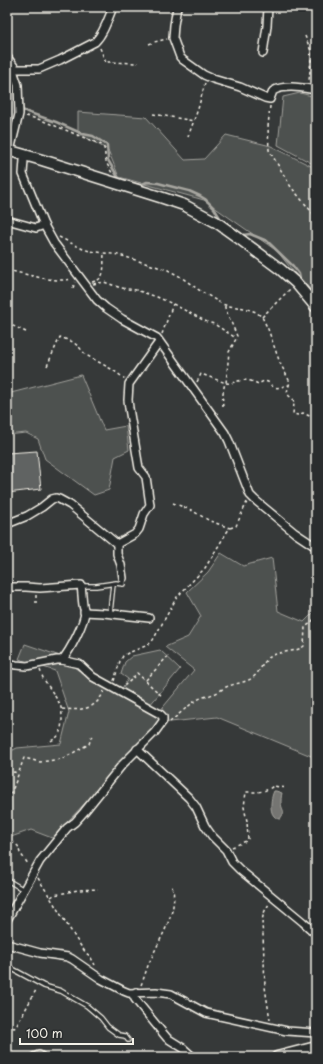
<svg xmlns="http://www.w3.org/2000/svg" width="323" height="1064" viewBox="0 0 323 1064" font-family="'Playpen Sans',sans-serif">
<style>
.green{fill:#4e514f;stroke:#a1a19c}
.water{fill:#757572;stroke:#a8a7a1}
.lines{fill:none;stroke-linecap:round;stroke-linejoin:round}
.stream{stroke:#a8a7a1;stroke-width:2.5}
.building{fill:#616362;stroke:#f4f1e8}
.lane-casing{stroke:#f4f1e8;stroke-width:6}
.street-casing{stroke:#f4f1e8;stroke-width:10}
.secondary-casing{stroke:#f4f1e8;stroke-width:13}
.path{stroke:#f4f1e8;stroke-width:1.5;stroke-dasharray:3 3;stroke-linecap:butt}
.lane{stroke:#2a2d2e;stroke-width:3.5}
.street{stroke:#2a2d2e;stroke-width:7}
.secondary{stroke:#2a2d2e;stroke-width:10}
</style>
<rect width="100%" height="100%" fill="#363939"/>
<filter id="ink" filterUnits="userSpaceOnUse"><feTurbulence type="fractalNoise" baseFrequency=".025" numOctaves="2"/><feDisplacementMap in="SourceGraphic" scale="8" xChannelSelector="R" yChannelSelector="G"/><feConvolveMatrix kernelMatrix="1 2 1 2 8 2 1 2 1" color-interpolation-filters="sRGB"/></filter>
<g filter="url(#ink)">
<g class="green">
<path d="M 300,93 L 316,97 L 316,159 L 313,164 L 278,145 L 283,97 Z"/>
<path d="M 78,112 L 146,117 L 185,160 L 204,159 L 226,135 L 271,146 L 315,168 L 316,167 L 316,300 L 277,251 L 204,200 L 119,177 L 108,150 L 78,133 Z"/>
<path d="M 81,375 L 104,430 L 126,426 L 129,450 L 115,457 L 109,490 L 94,495 L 45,459 L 38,439 L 26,433 L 7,435 L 7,394 Z"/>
<path d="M 221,553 L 243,566 L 272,558 L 278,611 L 304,622 L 316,610 L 316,758 L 217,717 L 161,723 L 52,838 L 31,830 L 11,837 L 7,833 L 7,753 L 17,748 L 61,744 L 69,712 L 55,671 L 19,659 L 25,644 L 60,656 L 78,670 L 98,676 L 110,684 L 121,690 L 128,679 L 121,674 L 125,662 L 132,656 L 160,650 L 180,669 L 149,706 L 159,712 L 194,670 L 165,647 L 188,637 L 201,616 L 187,592 L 208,572 Z"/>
</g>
<path class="water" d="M 274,791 L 276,791 L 282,793 C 281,797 281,800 281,804 C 283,813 286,810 280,819 C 277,819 276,818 274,816 C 269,811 271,797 274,791 Z"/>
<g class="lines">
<g class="stream">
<path d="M 7,69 L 11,69 L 18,73 L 20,82"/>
<path d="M 22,105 L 23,110 L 27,112 L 56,122 L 83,134 L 93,136 L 107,145 L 108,160 L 119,179 L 140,185 L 147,182 L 158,183 L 189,191 L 200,196 L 205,199 L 214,208 L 220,218 L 243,235 L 250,234 L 267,241 L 293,266 L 299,274 L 300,279 L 316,297"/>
</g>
</g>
<path class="building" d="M 37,451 L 41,489 L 7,493 L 7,453 Z"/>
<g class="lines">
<defs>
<g id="lane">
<path d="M 82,586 L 96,586 L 116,583 L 123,584 L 123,578"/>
<path d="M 110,613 L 113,584"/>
<path d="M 7,880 L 24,890"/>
<path d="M 7,966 L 44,986 L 61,991 L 73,998 L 87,1006 L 101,1018 L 108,1027 L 119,1035 L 125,1036 L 128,1040"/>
</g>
<g id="street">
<path d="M 177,7 L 174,25 L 173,38 L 180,57 L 183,60 L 204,75 L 213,79 L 240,87 L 265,98 L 270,99 L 273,91 C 285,84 303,88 316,90"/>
<path d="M 263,53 L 267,26 L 268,7"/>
<path d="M 7,57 L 16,69 L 39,69 L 60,60 L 95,42 C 104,33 108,19 113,7"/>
<path d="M 10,151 L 19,114 L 18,85 L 14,73"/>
<path d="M 25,155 L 24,160 L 23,174 L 44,225 L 54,243 L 97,300 L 106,308 L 122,319 L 157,338 L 225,433 L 229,441 L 250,495 L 255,500 L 295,533 L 316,547"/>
<path d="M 7,220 L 36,228 L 44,225"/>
<path d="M 7,524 L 27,516 L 42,507 L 52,499 L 56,498 L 59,499 L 70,505 L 117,544 L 135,534 L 139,529 L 144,514 L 150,505 L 146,477 L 139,468 L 129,408 L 128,400 L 129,384 L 159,342"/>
<path d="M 117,544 L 117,554 L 121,565 L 123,578"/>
<path d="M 7,587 L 26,587 L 40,588 L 81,585 C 82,592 82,598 83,605 C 83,607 84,609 85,611 C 85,622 70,651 62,660"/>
<path d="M 84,612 L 104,613 L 149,618"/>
<path d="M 7,663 L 16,665 L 27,666 L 57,660 L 62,660 L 79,664 L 93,677 L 160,714 L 163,717 L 163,721 L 155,732 L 122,765 L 84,812 L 75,822 L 67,828 L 40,861 L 7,920"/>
<path d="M 137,749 L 189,798 L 196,807 L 205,826 L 212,836 L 226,850 L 232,862 L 240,870 L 303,922 L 316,934"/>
<path d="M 7,944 L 40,953 L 68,957 L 72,959 L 101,979 L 124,991 L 129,993 L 156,992 L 171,994 L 206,1013 L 287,1031 L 316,1033"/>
<path d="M 136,992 L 133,995 L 135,999 L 167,1038 L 183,1048 L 193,1057"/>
<path d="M 34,1057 L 39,1055 L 42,1057"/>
</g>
<g id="secondary">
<path d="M 7,150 L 42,160 L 160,197 L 184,205 L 199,213 L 216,222 L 237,237 L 280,269 L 296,283 L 316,307"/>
<path d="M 277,1057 L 316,1047"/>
</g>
</defs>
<use href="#lane" class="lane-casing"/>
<use href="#street" class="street-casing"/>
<use href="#secondary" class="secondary-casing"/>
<g class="path">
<path d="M 305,36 L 311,51 L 311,60 L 309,81"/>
<path d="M 149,44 L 154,42 L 167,39"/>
<path d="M 100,48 L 106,63 L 108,62 L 138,63"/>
<path d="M 270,106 L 268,127 L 269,150 L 291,187 L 316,217"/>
<path d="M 153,114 L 194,121"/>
<path d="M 26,116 L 41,120 L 102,145 C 106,149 104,155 106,161 C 107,165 110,169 112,173"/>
<path d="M 188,137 L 198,109 L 205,83"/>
<path d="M 59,237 L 83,249 L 90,251 L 119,255 L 168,270 L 181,277 L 199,290 L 222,304 L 229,306 L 245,308 L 256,312 L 262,317 L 268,329 L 280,363 L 290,382 L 287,392 L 289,396 L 293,399 L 294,403 L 293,414 L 298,415 L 303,413 L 316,419"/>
<path d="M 7,271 L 11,271 C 31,275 53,283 72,279"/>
<path d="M 92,282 C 107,280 103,265 104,253"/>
<path d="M 93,284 L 104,282 L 121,288 L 136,290 L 157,297 L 173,304 L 207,322 L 214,324 L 236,338"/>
<path d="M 73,288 L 75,282"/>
<path d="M 262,317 L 290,289"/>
<path d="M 7,323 L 26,332"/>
<path d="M 162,334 L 173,304"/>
<path d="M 47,366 L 60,337 L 73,342 L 79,347 L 86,355 L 113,370 L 125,379"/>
<path d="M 197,382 L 201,374 L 226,383 L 229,352 L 236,339 L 237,336 L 225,308 L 225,305"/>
<path d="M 223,406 C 222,398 223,391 225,383 C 233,384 232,382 238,381 C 244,379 254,381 258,384 L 264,381 L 268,382 C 275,391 279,387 289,385"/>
<path d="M 173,503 L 191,510 L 210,521 L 230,528"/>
<path d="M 36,595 L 36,603"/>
<path d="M 40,670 L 43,678 L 60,704 C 63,712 63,731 57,737 C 55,739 51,741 48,742"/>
<path d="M 146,680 L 168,656"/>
<path d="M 114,681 L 120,661 L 123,656 L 128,653 L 148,645 L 153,640 L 177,597 L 205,568 L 227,532 L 230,528 L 236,526 L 247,502"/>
<path d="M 124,686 L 131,680 L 137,673 L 163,697"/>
<path d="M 62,709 C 82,710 95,711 104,691"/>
<path d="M 170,722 C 177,716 193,701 201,698 C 205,696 209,696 213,694 C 218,693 222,689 226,687 C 235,683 245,683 252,678 C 260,673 262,662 270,657 C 280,650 296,653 304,646 L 305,627 L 311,623 L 316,616"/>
<path d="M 7,774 L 14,772 L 18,773"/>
<path d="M 7,799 C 13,793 20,768 24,758 L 40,762 L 62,759 L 89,744 L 92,735"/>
<path d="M 7,838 L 18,846 L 20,853 L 29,865"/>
<path d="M 232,847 L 246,841 L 248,839 L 247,821 L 244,807 L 246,792 C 255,792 265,793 273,786 L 287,788"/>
<path d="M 38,878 L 78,942 L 86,953 L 90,956 L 95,965"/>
<path d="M 51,897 L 54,895 L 78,890 L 98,889"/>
<path d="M 141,985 C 145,976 147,966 152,957 C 161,936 181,907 171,884"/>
<path d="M 270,1020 L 265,987 L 263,934 C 261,921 262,913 270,903"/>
<path d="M 7,1025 L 14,1028 L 16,1027 L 36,990"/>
</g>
<use href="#lane" class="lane"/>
<use href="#street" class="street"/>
<use href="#secondary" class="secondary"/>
</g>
</g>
<rect width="323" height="1064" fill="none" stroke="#2a2d2e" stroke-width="24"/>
<rect x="12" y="12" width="299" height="1040" fill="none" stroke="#f4f1e8" stroke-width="1.5" filter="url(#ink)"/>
<path d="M20 1038v6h113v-6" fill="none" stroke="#f4f1e8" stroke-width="2"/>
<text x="26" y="1038" font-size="12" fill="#f4f1e8" stroke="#2a2d2e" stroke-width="3" paint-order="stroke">100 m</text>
</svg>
